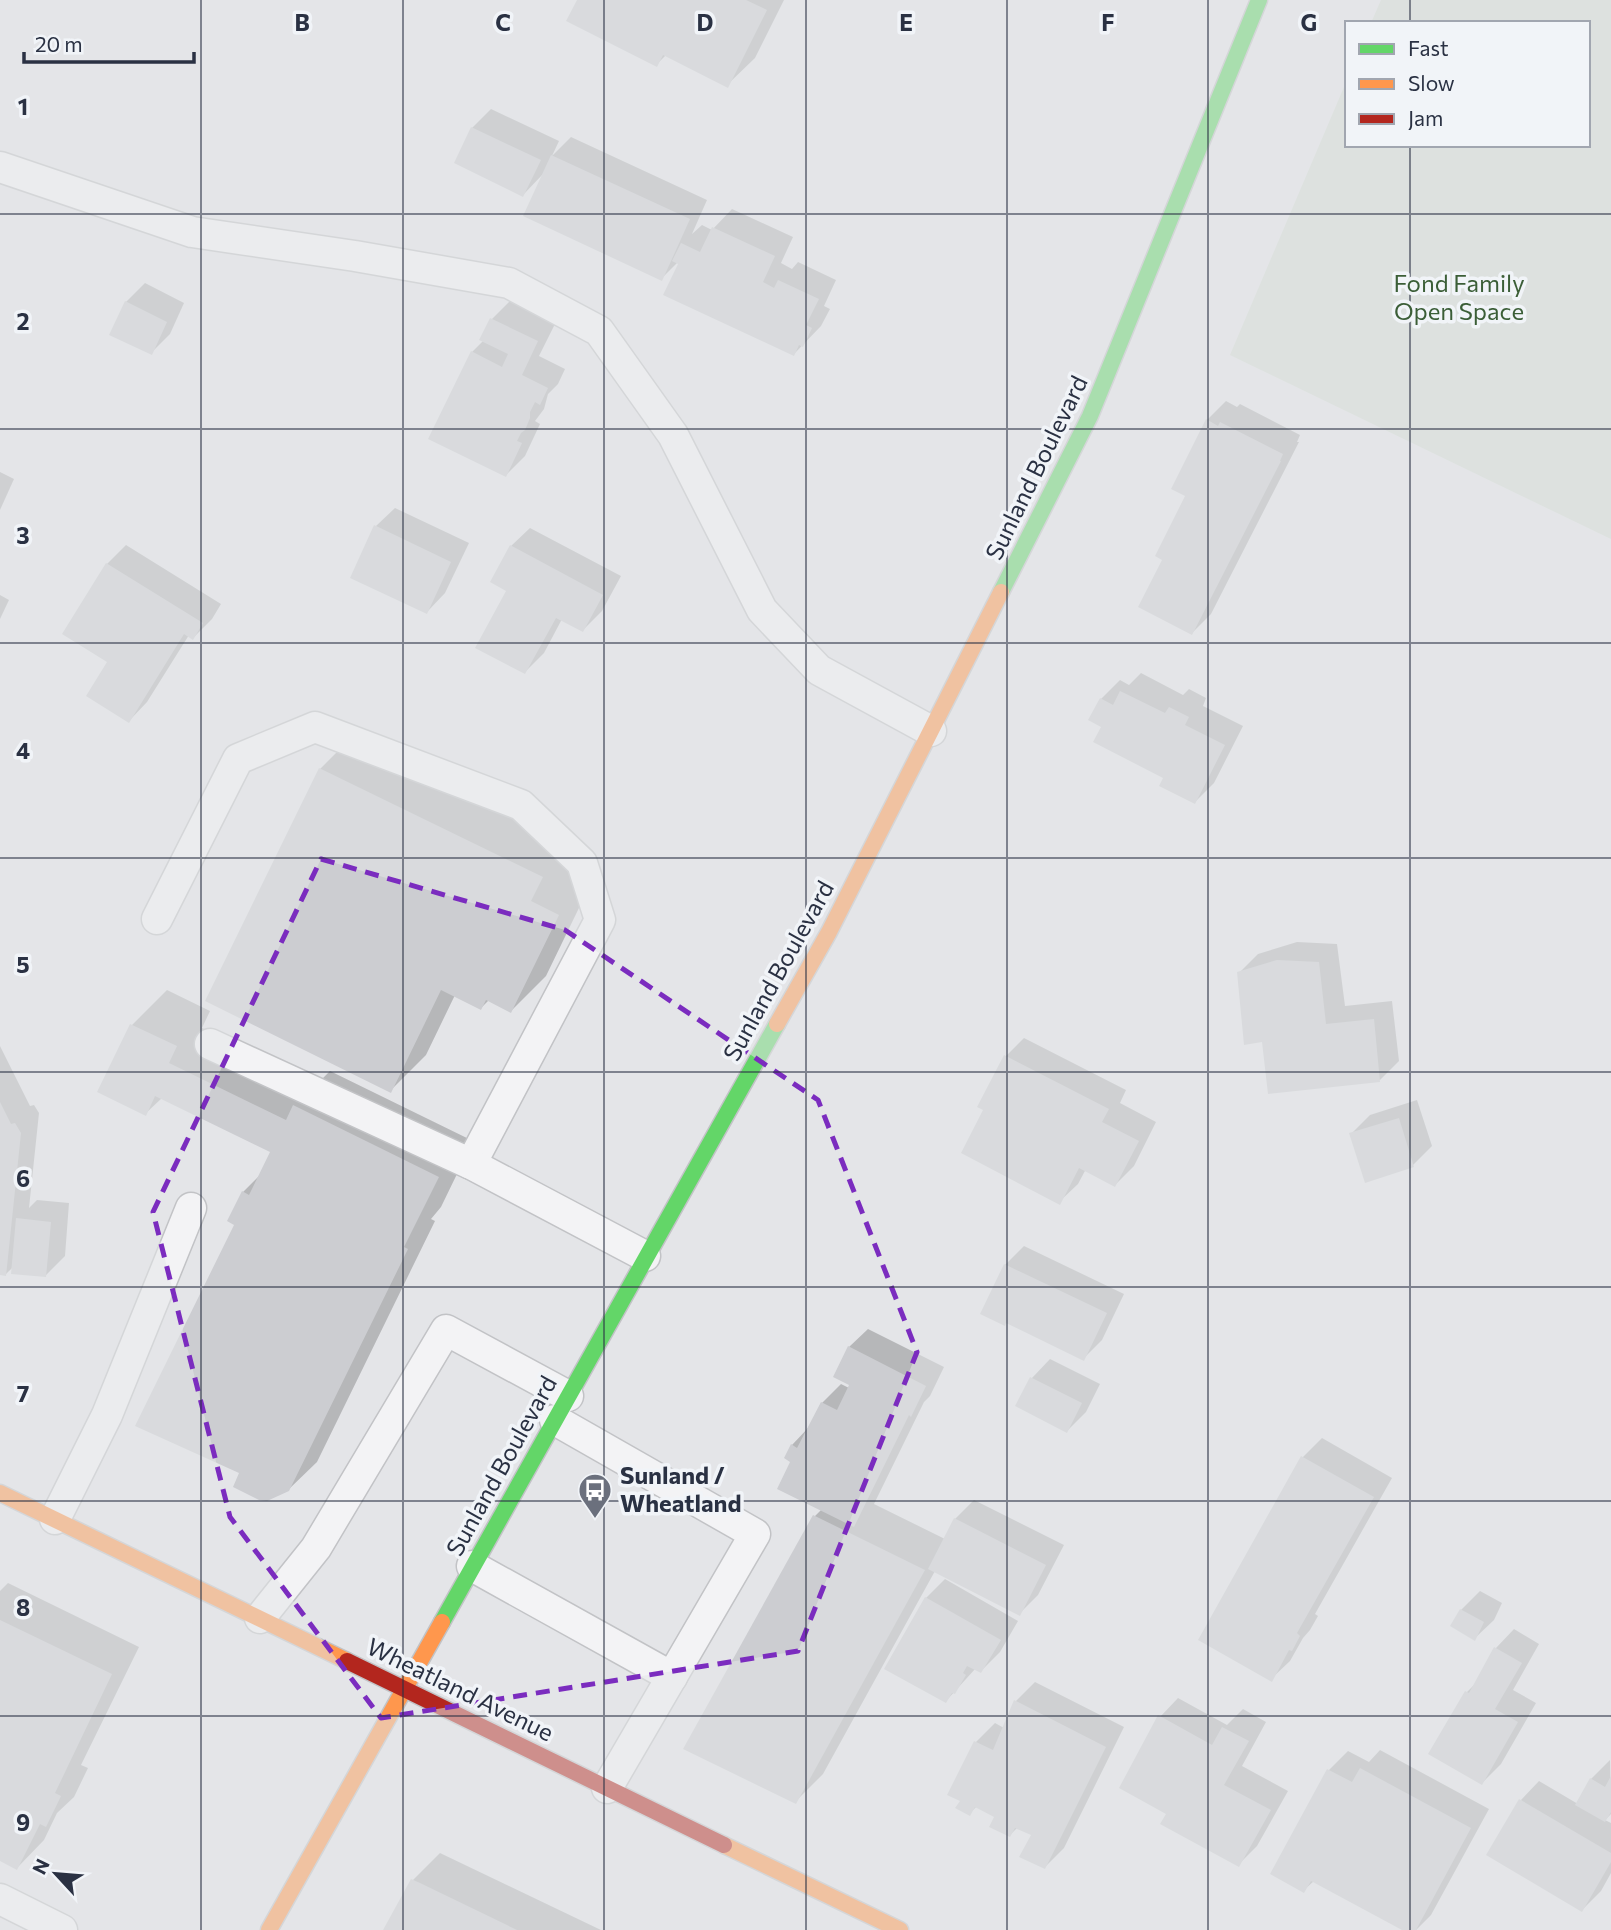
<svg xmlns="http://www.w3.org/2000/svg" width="1611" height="1930" viewBox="0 0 1611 1930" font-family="Commissioner,sans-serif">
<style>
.green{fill:#d4dcd4}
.shadow{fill:#0003}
.building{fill:#cccdd1}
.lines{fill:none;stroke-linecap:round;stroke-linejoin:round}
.lane-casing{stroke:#c2c3c6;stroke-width:33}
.fast-casing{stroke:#c2c3c6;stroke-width:19}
.slow-casing{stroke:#c2c3c6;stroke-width:19}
.jam-casing{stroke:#c2c3c6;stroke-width:19}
.lane{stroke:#f3f3f5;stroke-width:30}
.fast{stroke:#63d668;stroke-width:16}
.slow{stroke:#ff974d;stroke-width:16}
.jam{stroke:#b3261e;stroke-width:16}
.marked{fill:none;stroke:#7b2cbf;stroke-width:5;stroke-dasharray:14 9;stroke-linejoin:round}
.grid{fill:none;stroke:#2a3143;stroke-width:2;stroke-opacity:0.55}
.labels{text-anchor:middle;stroke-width:7;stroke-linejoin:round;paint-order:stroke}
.park-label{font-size:24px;fill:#3b5e37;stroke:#f1f4f8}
.street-label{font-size:24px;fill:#2a3143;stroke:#f1f4f8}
.poi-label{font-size:24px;font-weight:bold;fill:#2a3143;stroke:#f1f4f8;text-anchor:start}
.grid-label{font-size:23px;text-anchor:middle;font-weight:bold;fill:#2a3143;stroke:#f1f4f8;stroke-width:7;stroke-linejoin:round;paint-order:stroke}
</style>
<rect width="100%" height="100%" fill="#e4e5e8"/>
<path class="green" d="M 1381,0 L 1611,0 L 1611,539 L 1230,355 L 1347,80 L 1347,145 L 1588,145 L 1588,23 L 1371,23 Z"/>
<g class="shadow">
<path d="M 579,0 L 784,0 L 755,58 L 727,85 L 666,55 L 656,65 Z"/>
<path d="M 491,109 L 559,141 L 552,156 L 571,137 L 707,200 L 692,234 L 702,225 L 712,230 L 732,209 L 793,237 L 781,263 L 792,269 L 798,262 L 836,280 L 824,306 L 830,309 L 821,326 L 794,354 L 681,263 L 677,263 L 661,279 L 544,173 L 523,195 L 472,128 Z"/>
<path d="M 145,283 L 184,303 L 170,334 L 151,353 L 126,302 Z"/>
<path d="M 511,300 L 556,322 L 539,356 L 565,369 L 558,384 L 548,394 L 544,409 L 535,421 L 540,424 L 525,456 L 506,475 L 472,352 L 484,340 L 482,339 L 492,319 Z"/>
<path d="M 1226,401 L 1237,407 L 1240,404 L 1300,435 L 1297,442 L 1299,442 L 1211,614 L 1192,633 L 1164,560 L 1187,495 L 1173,488 L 1207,420 Z"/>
<path d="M 0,472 L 14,479 L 0,510 Z"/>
<path d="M 395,508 L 469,543 L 445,593 L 427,612 L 376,526 Z"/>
<path d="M 530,528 L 621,576 L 602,611 L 583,630 L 562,619 L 544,653 L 525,672 L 508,591 L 511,546 Z"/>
<path d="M 126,545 L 221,604 L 212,619 L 193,638 L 189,635 L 147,702 L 129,721 L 110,662 L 64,633 L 107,564 Z"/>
<path d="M 0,595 L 9,600 L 0,619 Z"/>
<path d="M 1141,673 L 1183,695 L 1189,689 L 1206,698 L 1203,706 L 1243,726 L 1214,783 L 1195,802 L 1104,727 L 1101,699 L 1120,680 L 1129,685 Z"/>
<path d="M 355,734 L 577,842 L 593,879 L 546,976 L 511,1011 L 489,1000 L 481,1008 L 455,995 L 426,1055 L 391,1090 L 320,769 Z"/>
<path d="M 1297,942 L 1337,944 L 1345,1006 L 1392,1001 L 1399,1061 L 1380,1080 L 1264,1040 L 1239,973 L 1258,954 Z"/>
<path d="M 167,990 L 210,1011 L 202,1028 L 317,1084 L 330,1071 L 473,1141 L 441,1207 L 431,1219 L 435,1221 L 317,1462 L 288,1490 L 241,1472 L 237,1224 L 243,1192 L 261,1174 L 272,1152 L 162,1098 L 145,1114 L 99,1091 L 132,1025 Z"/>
<path d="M 1024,1038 L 1126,1090 L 1120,1103 L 1156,1122 L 1134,1166 L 1115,1185 L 1086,1169 L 1078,1184 L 1059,1202 L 985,1109 L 1006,1056 Z"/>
<path d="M 0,1046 L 30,1106 L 34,1105 L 39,1113 L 29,1208 L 37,1200 L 69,1203 L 65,1256 L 46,1275 L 14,1266 L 6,1274 L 0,1273 Z"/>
<path d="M 1417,1100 L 1432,1146 L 1413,1165 L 1351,1134 L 1370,1115 Z"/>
<path d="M 1024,1246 L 1124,1294 L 1102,1340 L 1083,1359 L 1005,1265 Z"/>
<path d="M 868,1329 L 944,1367 L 930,1396 L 924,1402 L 874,1504 L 945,1539 L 955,1519 L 974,1500 L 1064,1545 L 1038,1595 L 1019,1614 L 935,1571 L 823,1774 L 795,1802 L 815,1516 L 822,1509 L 793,1461 L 786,1457 L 792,1445 L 809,1427 L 822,1403 L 841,1384 L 849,1388 L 849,1347 Z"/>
<path d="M 1050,1359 L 1100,1384 L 1086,1412 L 1067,1431 L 1017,1405 L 1032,1378 Z"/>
<path d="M 1322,1438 L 1392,1478 L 1315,1614 L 1318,1616 L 1310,1630 L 1303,1638 L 1290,1661 L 1271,1679 L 1303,1457 Z"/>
<path d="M 945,1579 L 1018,1621 L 1000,1652 L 981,1671 L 976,1668 L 946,1701 L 926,1598 Z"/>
<path d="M 8,1583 L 139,1647 L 81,1765 L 88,1768 L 74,1797 L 57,1813 L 44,1840 L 17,1868 L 0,1859 L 0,1591 Z"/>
<path d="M 1480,1591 L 1502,1603 L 1494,1620 L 1475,1638 L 1461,1610 Z"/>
<path d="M 1514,1629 L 1539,1644 L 1513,1690 L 1536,1703 L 1501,1764 L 1482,1783 L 1467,1692 L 1476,1683 L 1496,1648 Z"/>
<path d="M 1035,1682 L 1124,1727 L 1064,1848 L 1045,1867 L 1033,1835 L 1018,1827 L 1010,1835 L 996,1816 L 977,1806 L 970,1813 L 962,1800 L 976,1742 L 995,1723 L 1004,1728 L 1016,1701 Z"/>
<path d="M 1178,1698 L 1227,1725 L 1243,1709 L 1266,1722 L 1242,1766 L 1288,1791 L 1257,1846 L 1238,1865 L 1168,1813 L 1160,1717 Z"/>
<path d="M 1380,1750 L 1489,1809 L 1431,1915 L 1416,1930 L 1406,1930 L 1314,1881 L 1304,1890 L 1272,1873 L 1329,1770 L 1348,1751 L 1369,1762 Z"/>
<path d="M 1610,1760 L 1611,1814 L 1605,1820 L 1611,1823 L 1611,1873 L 1601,1891 L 1582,1910 L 1521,1800 L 1539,1781 L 1578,1804 L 1591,1779 Z"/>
<path d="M 440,1853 L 601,1930 L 385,1930 L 413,1880 Z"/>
</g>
<g class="building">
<path d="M 577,0 L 746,0 L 767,10 L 728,88 L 663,55 L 657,67 L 566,21 Z"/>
<path d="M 471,127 L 541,160 L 523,197 L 454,163 Z"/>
<path d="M 551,155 L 690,219 L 662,281 L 523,216 Z"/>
<path d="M 712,227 L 775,256 L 763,282 L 774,288 L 778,280 L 819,299 L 806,325 L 812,328 L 803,347 L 799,345 L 794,356 L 663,295 L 678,264 L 672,261 L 681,243 L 700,252 Z"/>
<path d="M 125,301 L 167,322 L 152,355 L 109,335 Z"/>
<path d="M 490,318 L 538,341 L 522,375 L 548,388 L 540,405 L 535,402 L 530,412 L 530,418 L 525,430 L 521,433 L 517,441 L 522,443 L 506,477 L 428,439 L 471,351 L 502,367 L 508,354 L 479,340 Z"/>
<path d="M 1206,419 L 1218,426 L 1220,422 L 1283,454 L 1280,461 L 1281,461 L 1192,635 L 1138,607 L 1162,560 L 1155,556 L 1185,496 L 1171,489 Z"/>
<path d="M 374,525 L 451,562 L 427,614 L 350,578 Z"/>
<path d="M 510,545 L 603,595 L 583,632 L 556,618 L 525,674 L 475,648 L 506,591 L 490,582 Z"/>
<path d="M 106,563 L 203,623 L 193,640 L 184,634 L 129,723 L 86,696 L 107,662 L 62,634 Z"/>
<path d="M 1120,691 L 1165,713 L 1169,707 L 1189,717 L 1185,725 L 1225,745 L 1195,804 L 1159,786 L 1163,778 L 1093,742 L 1101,727 L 1088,720 L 1100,698 L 1113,705 Z"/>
<path d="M 319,768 L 543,877 L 531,901 L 559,915 L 511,1013 L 486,1000 L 481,1010 L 441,990 L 391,1093 L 205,1001 Z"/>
<path d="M 1277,960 L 1319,962 L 1326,1024 L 1374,1019 L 1380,1082 L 1268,1094 L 1262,1042 L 1244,1045 L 1237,972 Z"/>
<path d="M 130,1024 L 177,1046 L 169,1063 L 286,1120 L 293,1105 L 439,1177 L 404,1247 L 408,1249 L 289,1491 L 267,1501 L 259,1500 L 233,1487 L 239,1473 L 135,1426 L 234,1225 L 227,1221 L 242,1191 L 249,1195 L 270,1152 L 155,1096 L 146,1116 L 97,1092 Z"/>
<path d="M 1004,1055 L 1109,1109 L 1102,1122 L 1139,1141 L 1115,1187 L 1079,1168 L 1060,1205 L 961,1153 L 983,1110 L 977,1107 Z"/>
<path d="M 0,1102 L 11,1124 L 15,1123 L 21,1133 L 6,1276 L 0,1275 Z"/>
<path d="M 1399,1118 L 1414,1167 L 1365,1183 L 1349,1133 Z"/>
<path d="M 16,1218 L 51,1222 L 46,1277 L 11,1274 Z"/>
<path d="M 1004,1264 L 1107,1313 L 1084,1361 L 1006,1323 L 1005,1326 L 980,1314 Z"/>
<path d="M 848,1346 L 926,1386 L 911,1417 L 909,1415 L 854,1527 L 777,1489 L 790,1462 L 784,1458 L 791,1444 L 797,1448 L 821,1402 L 837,1410 L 849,1385 L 833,1377 Z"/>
<path d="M 1030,1377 L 1082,1403 L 1067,1433 L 1015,1406 Z"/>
<path d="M 1301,1456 L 1374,1497 L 1297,1633 L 1300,1636 L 1292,1651 L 1289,1650 L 1272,1682 L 1198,1640 Z"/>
<path d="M 813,1515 L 925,1570 L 796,1804 L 683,1749 Z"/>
<path d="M 954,1518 L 1046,1565 L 1020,1616 L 928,1569 Z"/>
<path d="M 925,1597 L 1001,1640 L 981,1673 L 967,1666 L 963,1673 L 966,1675 L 955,1694 L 952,1693 L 946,1703 L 884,1669 Z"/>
<path d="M 1460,1609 L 1484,1622 L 1475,1641 L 1450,1626 Z"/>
<path d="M 0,1620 L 112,1674 L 55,1793 L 61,1796 L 46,1827 L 40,1824 L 17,1870 L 0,1861 Z"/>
<path d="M 1494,1647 L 1522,1663 L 1495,1709 L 1518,1722 L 1482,1785 L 1428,1754 L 1465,1691 L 1469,1693 Z"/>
<path d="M 1014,1700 L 1106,1747 L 1045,1869 L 1019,1857 L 1031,1835 L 1015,1828 L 1010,1837 L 989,1827 L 994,1817 L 975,1807 L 970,1816 L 955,1808 L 960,1801 L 947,1795 L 974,1741 L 993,1750 Z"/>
<path d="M 1158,1715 L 1212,1745 L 1222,1727 L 1249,1741 L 1224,1785 L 1271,1810 L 1239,1867 L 1160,1824 L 1166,1814 L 1119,1788 Z"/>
<path d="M 1360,1768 L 1471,1828 L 1416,1930 L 1402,1930 L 1311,1881 L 1304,1893 L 1270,1874 L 1327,1769 L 1352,1782 Z"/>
<path d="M 1611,1776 L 1611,1812 L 1605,1822 L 1575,1805 L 1590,1778 L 1605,1787 Z"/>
<path d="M 1519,1799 L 1611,1853 L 1611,1862 L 1582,1912 L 1486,1855 Z"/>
<path d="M 411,1879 L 420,1883 L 517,1930 L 383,1930 Z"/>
</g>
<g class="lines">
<defs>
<g id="lane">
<path d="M 0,167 L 192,232 L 355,256 L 509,283 L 599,331 L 673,435 L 762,610 L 819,670 L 931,731"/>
<path d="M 157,919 L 238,759 L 315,727 L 521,805 L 582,863 L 600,920 L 471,1164"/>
<path d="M 210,1044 L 471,1164 L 645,1256"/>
<path d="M 555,1420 L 755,1534 L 607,1788"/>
<path d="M 55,1519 L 107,1415 L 191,1208"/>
<path d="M 472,1566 L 672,1677"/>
<path d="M 260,1618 L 316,1548 L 446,1330 L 568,1396"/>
<path d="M 0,1899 L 62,1930"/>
</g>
<g id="fast">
<path d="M 1001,592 L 1090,416 L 1259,0"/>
<path d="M 442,1622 L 777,1024"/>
</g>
<g id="slow">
<path d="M 777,1024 L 829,932 L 1001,592"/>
<path d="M 0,1493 L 347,1661"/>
<path d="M 724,1845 L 900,1930"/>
<path d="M 269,1930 L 442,1622"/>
</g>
<path id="jam" d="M 347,1661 L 724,1845"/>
</defs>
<use href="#lane" class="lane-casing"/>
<use href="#fast" class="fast-casing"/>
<use href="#slow" class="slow-casing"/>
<use href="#jam" class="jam-casing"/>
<use href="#lane" class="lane"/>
<use href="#fast" class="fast"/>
<use href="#slow" class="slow"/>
<use href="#jam" class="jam"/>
</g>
<path d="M0 0H1611V1930H0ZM 321,859 L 565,930 L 818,1100 L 917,1352 L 798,1651 L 381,1718 L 230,1517 L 153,1212 Z" fill="#e4e5e8" fill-opacity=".55" fill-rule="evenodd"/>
<path class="marked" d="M 321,859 L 565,930 L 818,1100 L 917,1352 L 798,1651 L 381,1718 L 230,1517 L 153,1212 Z"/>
<path class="grid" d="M 201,0 L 201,1930M 403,0 L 403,1930M 604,0 L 604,1930M 806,0 L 806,1930M 1007,0 L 1007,1930M 1208,0 L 1208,1930M 1410,0 L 1410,23M 1410,145 L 1410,1930M 0,214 L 1611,214M 0,429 L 1611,429M 0,643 L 1611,643M 0,858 L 1611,858M 0,1072 L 1611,1072M 0,1287 L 1611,1287M 0,1501 L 1611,1501M 0,1716 L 1611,1716"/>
<defs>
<symbol id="bus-pin" viewBox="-11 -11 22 30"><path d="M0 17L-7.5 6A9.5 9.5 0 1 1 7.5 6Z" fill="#6b707d" stroke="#f1f4f8"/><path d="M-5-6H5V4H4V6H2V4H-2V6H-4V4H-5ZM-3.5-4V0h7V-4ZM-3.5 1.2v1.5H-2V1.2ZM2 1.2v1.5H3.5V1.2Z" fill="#fff"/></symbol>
</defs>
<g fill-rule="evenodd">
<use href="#bus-pin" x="576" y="1471" width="38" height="52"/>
</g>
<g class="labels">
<g class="park-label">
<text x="1459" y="292">Fond Family<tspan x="1459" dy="28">Open Space</tspan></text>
</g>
<g class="street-label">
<text transform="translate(1037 468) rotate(-64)" y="8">Sunland Boulevard</text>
<text transform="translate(779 971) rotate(-61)" y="8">Sunland Boulevard</text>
<text transform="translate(502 1466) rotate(-61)" y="8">Sunland Boulevard</text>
<text transform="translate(460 1690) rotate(26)" y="8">Wheatland Avenue</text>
</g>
<g class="poi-label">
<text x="620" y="1484">Sunland /<tspan x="620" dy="28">Wheatland</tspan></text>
</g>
</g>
<g class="grid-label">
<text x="302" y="31">B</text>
<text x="503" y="31">C</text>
<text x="705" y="31">D</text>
<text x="906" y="31">E</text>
<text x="1108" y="31">F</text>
<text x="1309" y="31">G</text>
<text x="23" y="115">1</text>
<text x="23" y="330">2</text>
<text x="23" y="544">3</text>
<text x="23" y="759">4</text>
<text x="23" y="973">5</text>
<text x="23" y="1187">6</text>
<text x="23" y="1402">7</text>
<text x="23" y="1616">8</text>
<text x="23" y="1831">9</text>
</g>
<rect x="1345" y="21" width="245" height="126" fill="#f1f4f8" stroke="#a1a6b0" stroke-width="2"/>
<rect x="1359" y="44" width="35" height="10" fill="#63d668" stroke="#a1a6b0" stroke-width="2"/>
<text x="1408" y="56" font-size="21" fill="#2a3143">Fast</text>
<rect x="1359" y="79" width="35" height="10" fill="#ff974d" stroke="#a1a6b0" stroke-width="2"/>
<text x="1408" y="91" font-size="21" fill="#2a3143">Slow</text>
<rect x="1359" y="114" width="35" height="10" fill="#b3261e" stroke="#a1a6b0" stroke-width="2"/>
<text x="1408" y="126" font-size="21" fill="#2a3143">Jam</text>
<g transform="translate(56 1874) rotate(296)" stroke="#f1f4f8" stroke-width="5" paint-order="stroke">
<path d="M0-5L12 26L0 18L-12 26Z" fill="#2a3143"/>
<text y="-10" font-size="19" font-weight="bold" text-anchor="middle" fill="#2a3143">N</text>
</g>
<path d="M24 52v10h170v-10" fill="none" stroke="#2a3143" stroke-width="3.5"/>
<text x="35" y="52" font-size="21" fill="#2a3143" stroke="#f1f4f8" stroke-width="5" paint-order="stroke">20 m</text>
</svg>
